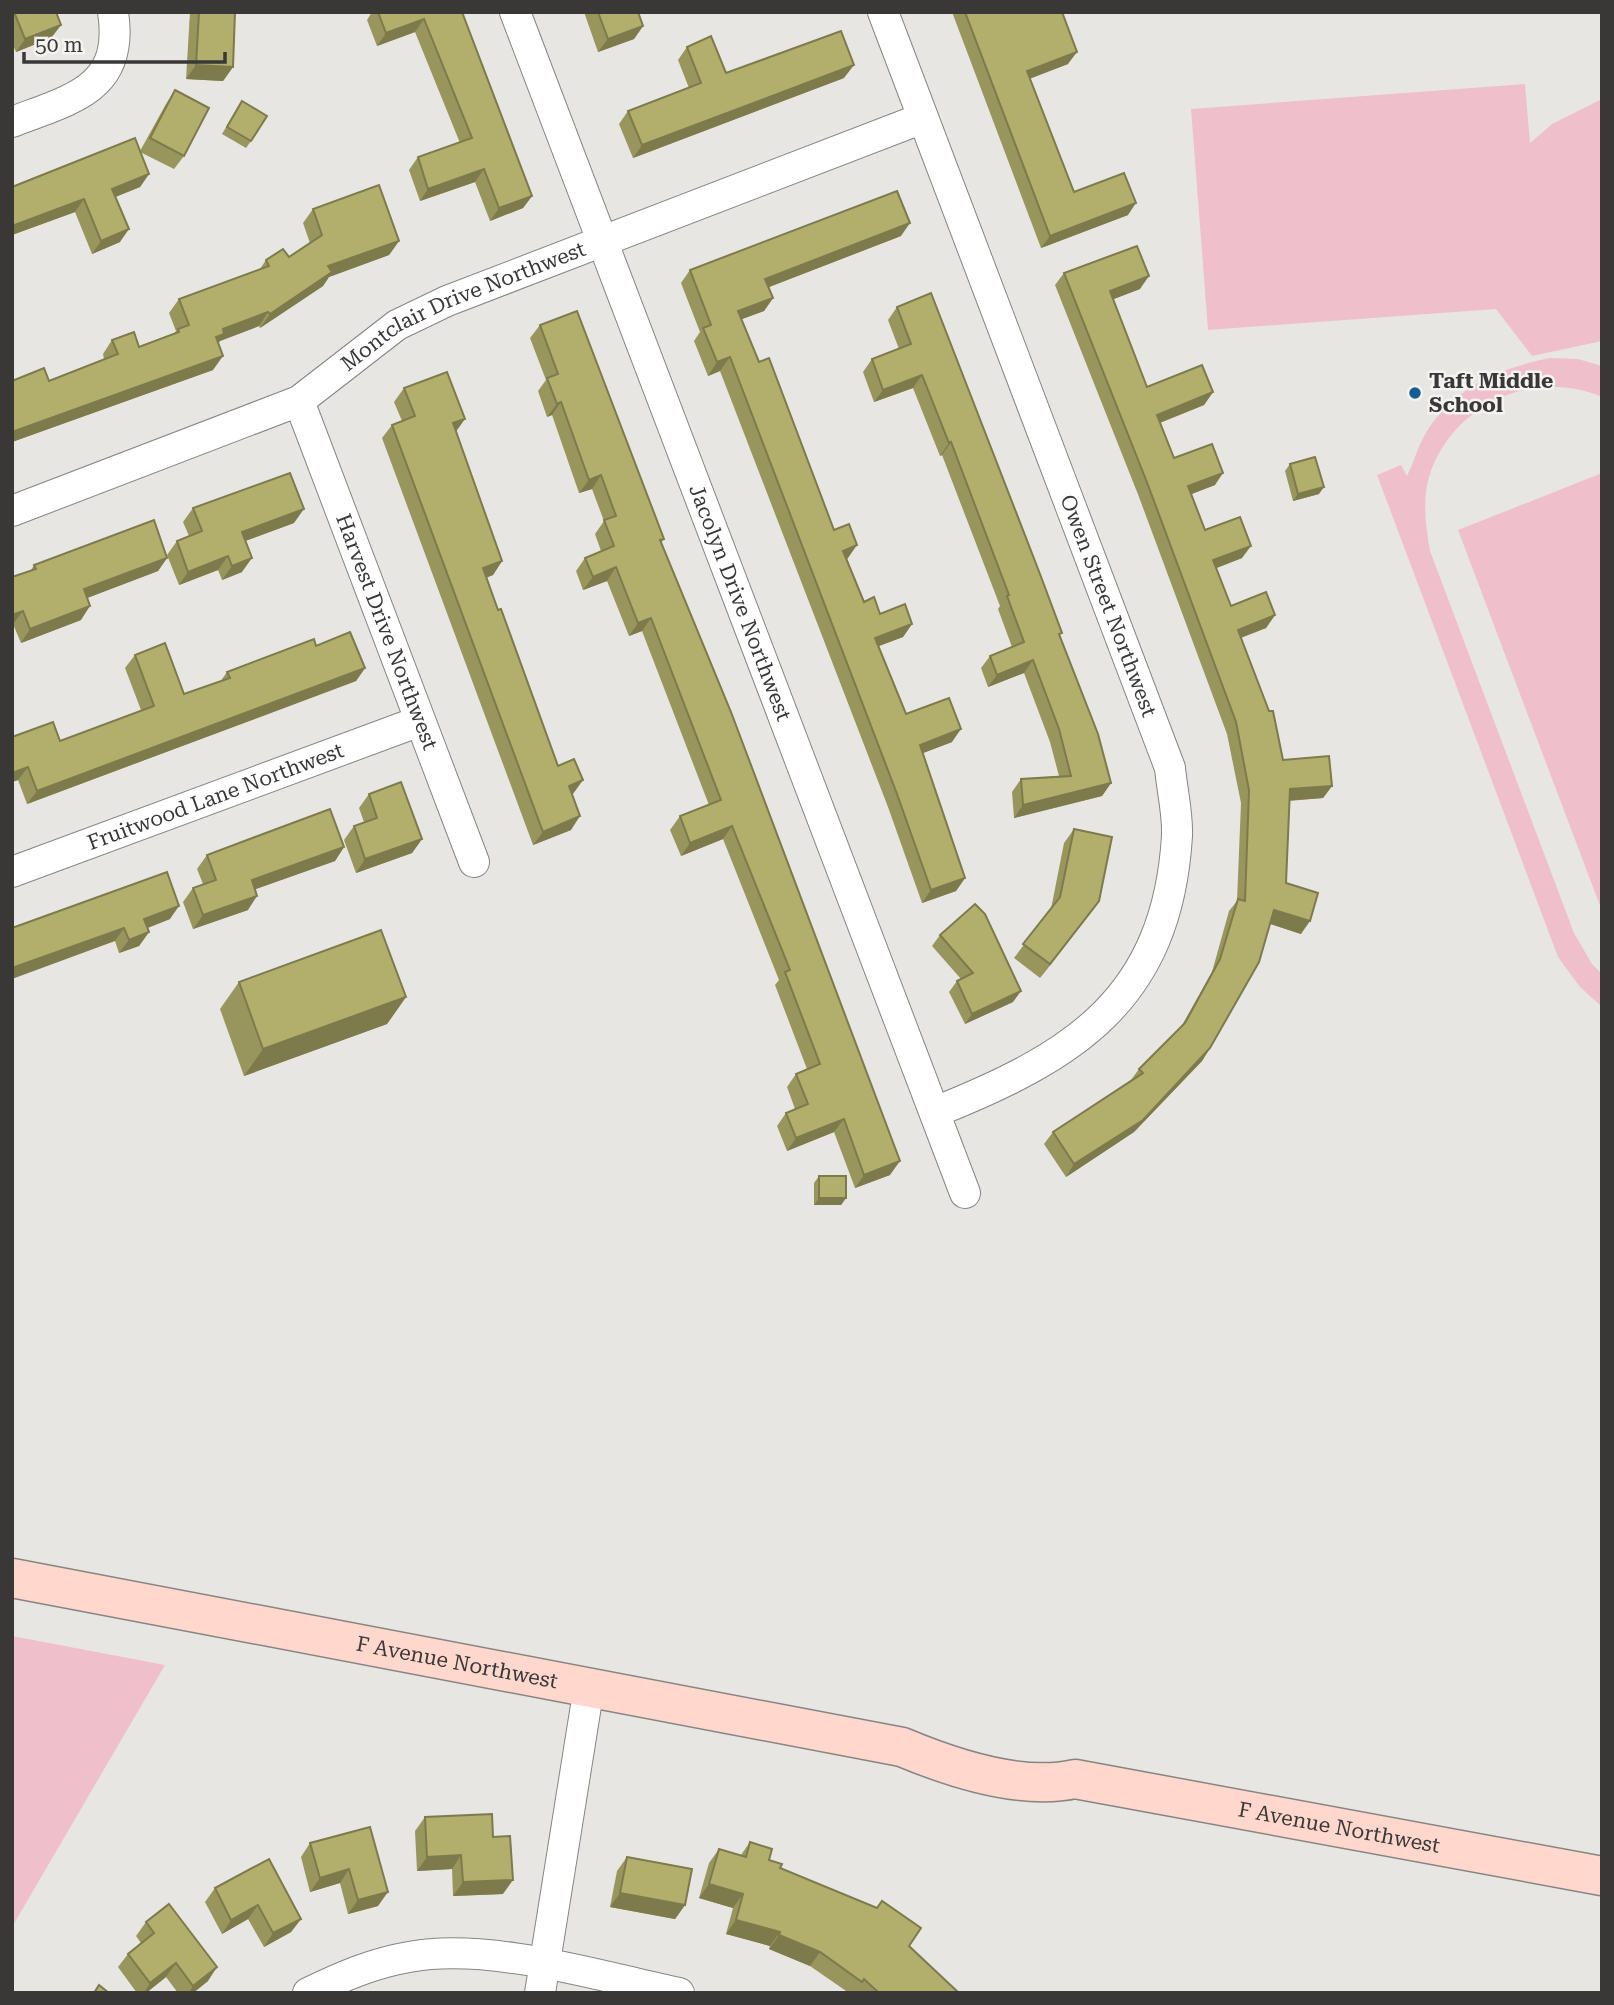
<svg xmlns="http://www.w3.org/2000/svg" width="1614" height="2005" viewBox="0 0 1614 2005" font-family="'Roboto Serif',serif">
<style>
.green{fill:#efc0cc}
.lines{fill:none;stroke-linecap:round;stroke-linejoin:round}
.minor-casing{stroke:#878582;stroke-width:32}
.secondary-casing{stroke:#878582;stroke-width:41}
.minor{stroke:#fff;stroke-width:30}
.secondary{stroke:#ffd7cd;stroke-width:38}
.wall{fill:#99965d}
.shaded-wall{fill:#7d7a4c}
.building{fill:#b2ae6c;stroke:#7d7a4c;stroke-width:2}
.poi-dot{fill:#155e92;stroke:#f5f3f0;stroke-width:2.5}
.labels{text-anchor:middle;stroke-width:5;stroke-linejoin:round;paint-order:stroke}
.street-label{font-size:21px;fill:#393837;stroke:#f5f3f0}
.poi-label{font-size:21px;font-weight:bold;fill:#393837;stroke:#f5f3f0;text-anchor:start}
</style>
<rect width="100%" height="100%" fill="#e8e6e3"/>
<g class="green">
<path d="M 1525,84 L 1530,143 L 1552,124 L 1602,99 L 1602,341 L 1532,356 L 1496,309 L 1208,330 L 1191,109 Z"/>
<path d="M 1550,358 L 1578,359 L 1602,366 L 1602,397 C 1534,367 1451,405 1429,477 C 1422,501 1426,526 1430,551 L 1574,933 L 1592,964 L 1602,974 L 1602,1007 L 1580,987 L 1558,957 L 1377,475 L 1401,465 L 1407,476 C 1414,462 1418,445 1427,431 C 1455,387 1500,368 1550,358 Z"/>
<path d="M 1602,473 L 1602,911 L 1458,530 Z"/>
<path d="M 12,1636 L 165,1665 L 12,1927 Z"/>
</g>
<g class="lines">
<defs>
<g id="minor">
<path id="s1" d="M 515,12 L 965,1193"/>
<path id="s2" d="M 883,12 L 1170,768 C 1172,790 1178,814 1177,836 C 1167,1000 1073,1057 935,1112"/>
<path d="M 12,122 C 72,99 125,89 113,12"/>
<path id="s3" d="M 299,401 L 474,862"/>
<path id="s4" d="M 12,511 L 299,401 L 397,325 L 447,301 L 923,118"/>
<path id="s5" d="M 12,872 L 420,721"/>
<path d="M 308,1993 C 341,1977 373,1963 409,1957 C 489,1942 599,1976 679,1993"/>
<path d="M 540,1993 L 589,1687"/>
</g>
<g id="secondary">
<path id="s6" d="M 12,1578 L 902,1747 C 952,1768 1021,1791 1075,1779 L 1602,1876"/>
</g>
</defs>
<use href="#minor" class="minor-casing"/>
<use href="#secondary" class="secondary-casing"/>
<use href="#minor" class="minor"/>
<use href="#secondary" class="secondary"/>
</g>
<g class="wall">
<path d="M 12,12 L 56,12 L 61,25 L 51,38 L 16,52 L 12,43 Z"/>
<path d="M 190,12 L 235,12 L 233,67 L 223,81 L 186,79 Z"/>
<path d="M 372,12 L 462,12 L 532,196 L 523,208 L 490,221 L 475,182 L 420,201 L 409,170 L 418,157 L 460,143 L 415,32 L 377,46 L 367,20 Z"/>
<path d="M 584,12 L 638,12 L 643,26 L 634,39 L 598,52 Z"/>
<path d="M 952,12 L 1062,12 L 1068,64 L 1030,78 L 1074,192 L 1128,215 L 1041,248 Z"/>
<path d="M 687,47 L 726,73 L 844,78 L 633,158 L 619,124 L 628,111 L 689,88 L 678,60 Z"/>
<path d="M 175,90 L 184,156 L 174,169 L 140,152 L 149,174 L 140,187 L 115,197 L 120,242 L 92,254 L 75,212 L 12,235 L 140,151 L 166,104 Z"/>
<path d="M 242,101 L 251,141 L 246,148 L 222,134 Z"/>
<path d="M 313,209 L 399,241 L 389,255 L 329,277 L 323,286 L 260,328 L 259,326 L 220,341 L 218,343 L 213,370 L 12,442 L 12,381 L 49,381 L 104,359 L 103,354 L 112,340 L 139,347 L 174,334 L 176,331 L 169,313 L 179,299 L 260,269 L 266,260 L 289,257 L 310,243 L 303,223 Z"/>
<path d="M 901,236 L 769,287 L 773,298 L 764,311 L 741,319 L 759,362 L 834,530 L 848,558 L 847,559 L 864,602 L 880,614 L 912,624 L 903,637 L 878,646 L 906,714 L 952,742 L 923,753 L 965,878 L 956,891 L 922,903 L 888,807 L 720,371 L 708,376 L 694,341 L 700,332 L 681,283 L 690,270 Z"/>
<path d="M 1064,273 L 1140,289 L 1113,299 L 1147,387 L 1213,392 L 1204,405 L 1160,423 L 1174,458 L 1215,485 L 1191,494 L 1205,530 L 1242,558 L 1216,568 L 1231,606 L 1275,615 L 1266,628 L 1241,638 L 1283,760 L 1332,786 L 1323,798 L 1289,801 L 1286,883 L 1301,934 L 1270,924 L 1210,1048 L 1202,1061 L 1134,1132 L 1066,1177 L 1044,1144 L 1053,1132 L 1131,1080 L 1139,1069 L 1181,1027 L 1212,972 L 1229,911 L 1237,901 L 1241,803 L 1227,734 L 1139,497 L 1055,285 Z"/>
<path d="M 897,307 L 1060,635 L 1111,783 L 1102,796 L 1014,818 L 1012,792 L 1021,779 L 1059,776 L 1050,742 L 1024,673 L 988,687 L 981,668 L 990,656 L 1012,647 L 998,609 L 1000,606 L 942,455 L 940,456 L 913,388 L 874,402 L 863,372 L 872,359 L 899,349 L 888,320 Z"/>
<path d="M 540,325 L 664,539 L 661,543 L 890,1175 L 855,1188 L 834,1132 L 787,1151 L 777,1126 L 786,1113 L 795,1109 L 787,1087 L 796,1074 L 807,1069 L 775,985 L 779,980 L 723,839 L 681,856 L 670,830 L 680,816 L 709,805 L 642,631 L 629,636 L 607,581 L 583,590 L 576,571 L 585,558 L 601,551 L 595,534 L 604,521 L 592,489 L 579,493 L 552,415 L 547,417 L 538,391 L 546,380 L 530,338 Z"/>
<path d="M 404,388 L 456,432 L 502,561 L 493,575 L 486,578 L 558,766 L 573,794 L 572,795 L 571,830 L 533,845 L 382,438 L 392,425 L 402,421 L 394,402 Z"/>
<path d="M 1290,464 L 1319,494 L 1293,501 L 1285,471 Z"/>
<path d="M 193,508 L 294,523 L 245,541 L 242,572 L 222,580 L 218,570 L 179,585 L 167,555 L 177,541 L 189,536 L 183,522 Z"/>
<path d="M 167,558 L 158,571 L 87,598 L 81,620 L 21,643 L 13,624 L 31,570 L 34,565 Z"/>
<path d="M 316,646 L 365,668 L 356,681 L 27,804 L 18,780 L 12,782 L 12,737 L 60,741 L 141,710 L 125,668 L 135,655 L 184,694 L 220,682 L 227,672 Z"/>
<path d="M 369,794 L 422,839 L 412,853 L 356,873 L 344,840 L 354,826 L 364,822 L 359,808 Z"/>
<path d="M 1074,829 L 1099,901 L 1040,978 L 1014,958 L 1051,909 L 1064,843 Z"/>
<path d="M 344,847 L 335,861 L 255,889 L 248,910 L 193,929 L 183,902 L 193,888 L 203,884 L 197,869 L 207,855 Z"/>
<path d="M 170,919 L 147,928 L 149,932 L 139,946 L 119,953 L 115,941 L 12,928 Z"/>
<path d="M 940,935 L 1013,1002 L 965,1024 L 949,992 L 957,981 L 961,979 L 932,946 Z"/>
<path d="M 239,982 L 406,997 L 387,1024 L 244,1076 L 220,1009 Z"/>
<path d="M 819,1176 L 846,1198 L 841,1205 L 814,1205 L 814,1183 Z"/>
<path d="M 425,1817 L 493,1837 L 503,1894 L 453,1896 L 452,1869 L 417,1871 L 415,1831 Z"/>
<path d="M 370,1827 L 378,1906 L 348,1914 L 340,1883 L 310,1892 L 301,1857 L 310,1843 Z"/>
<path d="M 750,1842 L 769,1860 L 780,1868 L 909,1946 L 959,1993 L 849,1993 L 810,1966 L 769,1949 L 770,1946 L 726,1934 L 733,1908 L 699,1898 L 709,1863 L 719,1849 L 741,1855 Z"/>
<path d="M 627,1857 L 685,1905 L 675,1919 L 610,1907 L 617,1871 Z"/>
<path d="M 215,1888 L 301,1919 L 291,1932 L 264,1947 L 248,1919 L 222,1934 L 205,1902 Z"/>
<path d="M 146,1922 L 208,1981 L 193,1993 L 178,1993 L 166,1977 L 146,1993 L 137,1993 L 118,1967 L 128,1954 L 141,1943 L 136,1936 Z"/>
</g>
<g class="shaded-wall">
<path d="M 424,19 L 415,32 L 377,46 L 386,33 Z"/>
<path d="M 61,25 L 51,38 L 16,52 L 25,39 Z"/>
<path d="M 643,26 L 634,39 L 598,52 L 608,39 Z"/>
<path d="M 1077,52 L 1068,64 L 1019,83 L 1027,71 Z"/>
<path d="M 196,65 L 233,67 L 223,81 L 186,79 Z"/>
<path d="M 854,65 L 844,78 L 633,158 L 642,145 Z"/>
<path d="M 484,169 L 475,182 L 420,201 L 428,189 Z"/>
<path d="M 149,174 L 140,187 L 103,202 L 112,189 Z"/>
<path d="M 532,196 L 523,208 L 490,221 L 499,208 Z"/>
<path d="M 84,199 L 75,212 L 12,235 L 12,226 Z"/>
<path d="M 1136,203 L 1128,215 L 1041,248 L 1050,236 Z"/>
<path d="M 910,223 L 901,236 L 756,292 L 765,279 Z"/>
<path d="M 129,229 L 120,242 L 92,254 L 101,241 Z"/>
<path d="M 399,241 L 389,255 L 329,277 L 323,286 L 260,328 L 270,314 L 328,266 Z"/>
<path d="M 1149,276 L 1140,289 L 1101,304 L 1110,291 Z"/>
<path d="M 773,298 L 764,311 L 729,324 L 738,311 Z"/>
<path d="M 268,312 L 259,326 L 220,341 L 215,348 L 216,337 L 223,329 Z"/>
<path d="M 223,356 L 213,370 L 12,442 L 12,432 Z"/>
<path d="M 730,357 L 720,371 L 708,376 L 717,362 Z"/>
<path d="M 922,375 L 913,388 L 874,402 L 883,390 Z"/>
<path d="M 1213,392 L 1204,405 L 1149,427 L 1157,415 Z"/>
<path d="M 561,402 L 552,415 L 547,417 L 557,404 Z"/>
<path d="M 465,419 L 455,433 L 453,423 Z"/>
<path d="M 951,442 L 942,455 L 940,456 L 949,443 Z"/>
<path d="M 1223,473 L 1215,485 L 1179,499 L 1188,486 Z"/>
<path d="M 601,475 L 592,489 L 579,493 L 589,480 Z"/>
<path d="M 1324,487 L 1319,494 L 1293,501 L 1298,494 Z"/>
<path d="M 304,509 L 294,523 L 232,546 L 242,532 Z"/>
<path d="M 857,545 L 848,558 L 834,564 L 843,551 Z"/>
<path d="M 1251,546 L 1242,558 L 1204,573 L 1213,560 Z"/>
<path d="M 228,556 L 218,570 L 179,585 L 188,572 Z"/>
<path d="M 167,558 L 158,571 L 74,603 L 84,589 Z"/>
<path d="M 252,558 L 242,572 L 222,580 L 232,566 Z"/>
<path d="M 502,561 L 493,575 L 473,582 L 483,568 Z"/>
<path d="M 616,567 L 607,581 L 583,590 L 593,577 Z"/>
<path d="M 90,606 L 81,620 L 21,643 L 30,629 Z"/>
<path d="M 23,611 L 13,624 L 12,625 L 12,615 Z"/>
<path d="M 1275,615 L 1266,628 L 1229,642 L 1238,630 Z"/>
<path d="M 651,618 L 642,631 L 629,636 L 638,623 Z"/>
<path d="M 912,624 L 903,637 L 866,651 L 875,638 Z"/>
<path d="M 1033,660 L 1024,673 L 988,687 L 997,675 Z"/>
<path d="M 365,668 L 356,681 L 27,804 L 37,791 Z"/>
<path d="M 961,729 L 952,742 L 910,758 L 920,745 Z"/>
<path d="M 28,767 L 18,780 L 12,782 L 12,773 Z"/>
<path d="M 583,780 L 573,794 L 559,800 L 569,786 Z"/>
<path d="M 1111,783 L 1102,796 L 1014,818 L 1023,805 Z"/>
<path d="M 1332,786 L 1323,798 L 1281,801 L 1290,789 Z"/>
<path d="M 580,816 L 571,830 L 533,845 L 543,832 Z"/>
<path d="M 732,826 L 723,839 L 681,856 L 690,843 Z"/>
<path d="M 422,839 L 412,853 L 356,873 L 365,859 Z"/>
<path d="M 344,847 L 335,861 L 242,894 L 252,880 Z"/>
<path d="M 965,878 L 956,891 L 922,903 L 931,890 Z"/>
<path d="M 257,896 L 248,910 L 193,929 L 203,915 Z"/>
<path d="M 1099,901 L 1089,915 L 1040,978 L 1050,964 Z"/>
<path d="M 179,906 L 170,919 L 135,933 L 144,919 Z"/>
<path d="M 1274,910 L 1310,921 L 1301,934 L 1265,922 Z"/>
<path d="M 124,928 L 115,941 L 12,979 L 12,968 Z"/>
<path d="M 149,932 L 139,946 L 119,953 L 129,940 Z"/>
<path d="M 1021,991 L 1013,1002 L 965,1024 L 972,1014 Z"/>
<path d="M 406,997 L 387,1024 L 244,1076 L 263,1049 Z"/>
<path d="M 1210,1048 L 1202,1061 L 1134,1132 L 1066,1177 L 1074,1164 Z"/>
<path d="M 844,1119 L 834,1132 L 787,1151 L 796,1138 Z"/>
<path d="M 900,1161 L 890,1175 L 855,1188 L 864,1175 Z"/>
<path d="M 819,1198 L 846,1198 L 841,1205 L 814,1205 Z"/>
<path d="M 461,1855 L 452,1869 L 417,1871 L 427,1857 Z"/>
<path d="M 349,1869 L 340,1883 L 310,1892 L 320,1878 Z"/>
<path d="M 513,1880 L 503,1894 L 453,1896 L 463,1882 Z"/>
<path d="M 709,1884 L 743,1894 L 733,1908 L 699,1898 Z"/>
<path d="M 388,1892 L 378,1906 L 348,1914 L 358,1900 Z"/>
<path d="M 620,1893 L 685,1905 L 675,1919 L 610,1907 Z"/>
<path d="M 258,1905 L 248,1919 L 222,1934 L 231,1920 Z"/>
<path d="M 301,1919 L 291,1932 L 264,1947 L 273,1933 Z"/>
<path d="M 736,1920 L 780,1932 L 770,1946 L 726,1934 Z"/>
<path d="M 779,1935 L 820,1952 L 810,1966 L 769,1949 Z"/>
<path d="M 176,1963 L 166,1977 L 146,1993 L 144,1993 L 150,1983 Z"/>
<path d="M 217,1967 L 208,1981 L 193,1993 L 189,1993 L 193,1986 Z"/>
</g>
<g class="building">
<path d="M 14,12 L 56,12 L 61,25 L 25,39 Z"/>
<path d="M 199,12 L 235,12 L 233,67 L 196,65 Z"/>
<path d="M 378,12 L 462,12 L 532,196 L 499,208 L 484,169 L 428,189 L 418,157 L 472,138 L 424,19 L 386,33 Z"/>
<path d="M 598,12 L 638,12 L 643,26 L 608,39 Z"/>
<path d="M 965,12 L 1062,12 L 1077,52 L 1027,71 L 1074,192 L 1124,173 L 1136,203 L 1050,236 Z"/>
<path d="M 841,31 L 854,65 L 642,145 L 628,111 L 701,83 L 687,47 L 711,36 L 726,73 Z"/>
<path d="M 175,90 L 209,108 L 184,156 L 150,138 Z"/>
<path d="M 242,101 L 267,116 L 251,141 L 227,127 Z"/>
<path d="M 135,138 L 149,174 L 112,189 L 129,229 L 101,241 L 84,199 L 12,226 L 12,187 Z"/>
<path d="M 379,185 L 399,241 L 328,266 L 332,272 L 270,314 L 268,312 L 223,329 L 224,334 L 216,337 L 223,356 L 12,432 L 12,381 L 44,368 L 49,381 L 118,354 L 112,340 L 134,332 L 139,347 L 179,332 L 178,329 L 189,325 L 179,299 L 269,266 L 266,260 L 283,249 L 289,257 L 322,235 L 313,209 Z"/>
<path d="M 897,191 L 910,223 L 765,279 L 773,298 L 738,311 L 759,362 L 769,358 L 834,530 L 849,524 L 857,545 L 843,551 L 864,602 L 874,597 L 880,614 L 905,604 L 912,624 L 875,638 L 906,714 L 949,698 L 961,729 L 920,745 L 965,878 L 931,890 L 897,794 L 730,357 L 717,362 L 703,328 L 711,325 L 690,270 Z"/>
<path d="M 1137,246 L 1149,276 L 1110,291 L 1147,387 L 1202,365 L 1213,392 L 1157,415 L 1174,458 L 1212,444 L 1223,473 L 1188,486 L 1205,530 L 1240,517 L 1251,546 L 1213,560 L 1231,606 L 1266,592 L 1275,615 L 1238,630 L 1269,711 L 1273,711 L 1283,760 L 1329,756 L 1332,786 L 1290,789 L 1286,883 L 1318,893 L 1310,921 L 1274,910 L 1259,962 L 1210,1048 L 1143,1120 L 1074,1164 L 1053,1132 L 1143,1073 L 1139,1069 L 1185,1023 L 1220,959 L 1238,899 L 1245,901 L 1249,790 L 1236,722 L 1148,485 L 1064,273 Z"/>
<path d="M 931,293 L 1040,574 L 1062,633 L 1059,634 L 1098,734 L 1111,783 L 1023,805 L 1021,779 L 1071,776 L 1059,729 L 1033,660 L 997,675 L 990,656 L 1024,642 L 1007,596 L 1009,595 L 951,442 L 949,443 L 922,375 L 883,390 L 872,359 L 911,344 L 897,307 Z"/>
<path d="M 577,311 L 664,539 L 660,540 L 731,712 L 900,1161 L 864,1175 L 844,1119 L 796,1138 L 786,1113 L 808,1104 L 796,1074 L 820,1064 L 785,972 L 790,970 L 732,826 L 690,843 L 680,816 L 721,800 L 651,618 L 638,623 L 616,567 L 593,577 L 585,558 L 614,546 L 604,520 L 616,516 L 601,475 L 589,480 L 561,402 L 557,404 L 547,378 L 558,374 L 540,325 Z"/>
<path d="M 447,372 L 465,419 L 453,423 L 502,561 L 483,568 L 498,610 L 501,609 L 558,766 L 574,759 L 583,780 L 569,786 L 580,816 L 543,832 L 392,425 L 415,416 L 404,388 Z"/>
<path d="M 1315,457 L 1324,487 L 1298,494 L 1290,464 Z"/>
<path d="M 290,473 L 304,509 L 242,532 L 252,558 L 232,566 L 228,556 L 188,572 L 177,541 L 202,531 L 193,508 Z"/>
<path d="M 154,520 L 167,558 L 84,589 L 90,606 L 30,629 L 23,611 L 12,615 L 12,577 L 36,569 L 34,565 Z"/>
<path d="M 350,632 L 365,668 L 37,791 L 28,767 L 12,773 L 12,737 L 53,722 L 60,741 L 154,706 L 135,655 L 165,643 L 184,694 L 230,678 L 227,672 L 314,639 L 316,646 Z"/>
<path d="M 401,782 L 422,839 L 365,859 L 354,826 L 377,818 L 369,794 Z"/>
<path d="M 330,809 L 344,847 L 252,880 L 257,896 L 203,915 L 193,888 L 216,880 L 207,855 Z"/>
<path d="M 1074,829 L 1112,837 L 1099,901 L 1050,964 L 1023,944 L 1060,897 Z"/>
<path d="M 167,872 L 179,906 L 144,919 L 149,932 L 129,940 L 124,928 L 12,968 L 12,928 Z"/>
<path d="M 975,904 L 985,914 L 1021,991 L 972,1014 L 957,981 L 973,973 L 940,935 Z"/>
<path d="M 381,930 L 406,997 L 263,1049 L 239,982 Z"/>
<rect x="819" y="1176" width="27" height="22"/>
<path d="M 492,1814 L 493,1837 L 510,1836 L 513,1880 L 463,1882 L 461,1855 L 427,1857 L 425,1817 Z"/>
<path d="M 370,1827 L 388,1892 L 358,1900 L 349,1869 L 320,1878 L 310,1843 Z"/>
<path d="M 750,1842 L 772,1849 L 769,1860 L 782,1864 L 780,1868 L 877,1908 L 882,1901 L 921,1928 L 909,1946 L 959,1993 L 879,1993 L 864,1979 L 862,1982 L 820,1952 L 779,1935 L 780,1932 L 736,1920 L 743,1894 L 709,1884 L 719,1849 L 746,1857 Z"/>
<path d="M 627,1857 L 692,1869 L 685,1905 L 620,1893 Z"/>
<path d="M 269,1859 L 301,1919 L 273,1933 L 258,1905 L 231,1920 L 215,1888 Z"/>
<path d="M 169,1904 L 217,1967 L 193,1986 L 176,1963 L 150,1983 L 128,1954 L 154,1933 L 146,1922 Z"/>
<path d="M 99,1985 L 109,1993 L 94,1993 Z"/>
</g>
<circle class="poi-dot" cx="1415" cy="393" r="7"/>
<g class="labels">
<g class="street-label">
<text dy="7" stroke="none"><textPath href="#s4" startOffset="499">Montclair Drive Northwest</textPath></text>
<text dy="7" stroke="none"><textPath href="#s1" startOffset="632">Jacolyn Drive Northwest</textPath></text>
<text dy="7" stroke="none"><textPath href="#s2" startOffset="635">Owen Street Northwest</textPath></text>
<text dy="7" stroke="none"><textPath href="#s3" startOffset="247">Harvest Drive Northwest</textPath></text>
<text dy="7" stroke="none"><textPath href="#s5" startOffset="217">Fruitwood Lane Northwest</textPath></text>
<text dy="7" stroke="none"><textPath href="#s6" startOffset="453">F Avenue Northwest</textPath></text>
<text dy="7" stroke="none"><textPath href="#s6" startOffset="1353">F Avenue Northwest</textPath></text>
</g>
<g class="poi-label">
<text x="1429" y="388">Taft Middle<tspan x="1429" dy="24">School</tspan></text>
</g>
</g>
<rect width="1614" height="2005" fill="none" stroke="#393837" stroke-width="28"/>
<path d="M24 52v10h201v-10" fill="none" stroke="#393837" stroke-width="3.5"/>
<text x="35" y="52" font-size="21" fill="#393837" stroke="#f5f3f0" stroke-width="5" paint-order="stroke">50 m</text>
</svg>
